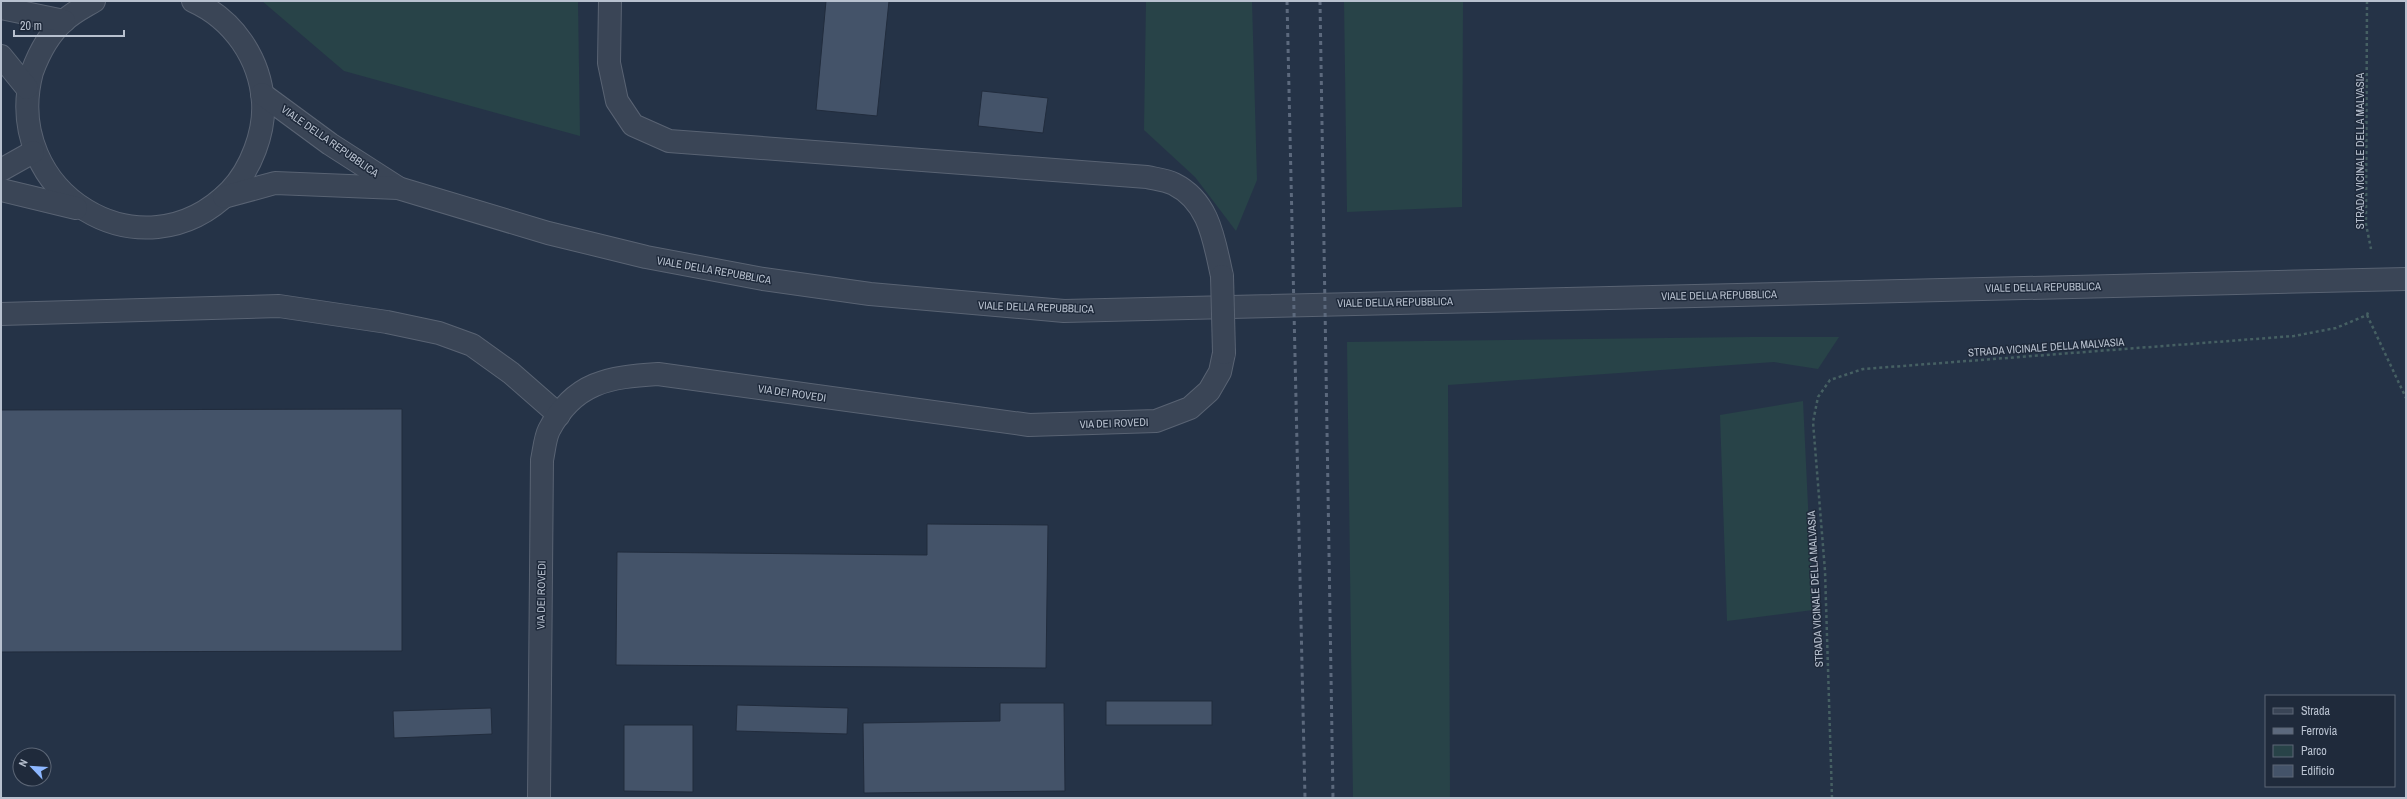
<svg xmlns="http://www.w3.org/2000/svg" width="2407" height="799" viewBox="0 0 2407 799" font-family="'Archivo Narrow',sans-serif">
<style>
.green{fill:#284348}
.building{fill:#445369;stroke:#212c3d}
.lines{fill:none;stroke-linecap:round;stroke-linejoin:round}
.minor-casing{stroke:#596373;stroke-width:24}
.tertiary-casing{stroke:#596373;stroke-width:24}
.path{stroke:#466063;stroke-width:2.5;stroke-dasharray:3 3;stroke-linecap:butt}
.minor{stroke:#3a4556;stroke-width:22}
.tertiary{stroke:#3a4556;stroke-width:22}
.rail{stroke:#5c697d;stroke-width:3;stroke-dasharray:4 4;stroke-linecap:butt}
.minor-bridge-casing{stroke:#596373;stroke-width:24;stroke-linecap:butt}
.minor-bridge{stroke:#3a4556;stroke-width:22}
.labels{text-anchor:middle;stroke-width:3;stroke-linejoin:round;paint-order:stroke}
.street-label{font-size:11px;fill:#b8c1cf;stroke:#1f2a3b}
</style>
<rect width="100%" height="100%" fill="#253347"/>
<g class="green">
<path d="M 262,1 L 578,1 L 580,136 L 344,71 Z"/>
<path d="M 1146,1 L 1252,1 L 1257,180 L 1236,231 L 1195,177 L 1144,130 Z"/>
<path d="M 1344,1 L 1463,1 L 1462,207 L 1347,212 Z"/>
<path d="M 1750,337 L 1839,337 L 1818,369 L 1774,362 L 1448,385 L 1450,798 L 1353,798 L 1347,342 Z"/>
<path d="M 1803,401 L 1813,610 L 1727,621 L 1720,415 Z"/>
</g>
<g class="building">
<path d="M 826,1 L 889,1 L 877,116 L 816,110 Z"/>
<path d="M 982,91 L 1048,98 L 1043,133 L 978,126 Z"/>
<path d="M 402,409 L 402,651 L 1,652 L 1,410 Z"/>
<path d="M 927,524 L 1048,525 L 1046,668 L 616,665 L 617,552 L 927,555 Z"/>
<rect x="1106" y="701" width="106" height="24"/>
<path d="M 1000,703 L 1064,703 L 1065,791 L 864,793 L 863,723 L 1000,721 Z"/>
<path d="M 737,705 L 848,708 L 847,734 L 736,731 Z"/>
<path d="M 491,708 L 492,734 L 394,738 L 393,711 Z"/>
<path d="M 624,725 L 693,725 L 693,792 L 624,791 Z"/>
</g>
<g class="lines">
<defs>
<g id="minor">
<path d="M 610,1 L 609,63 L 617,101 L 633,125 L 669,141 L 1147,177 C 1156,179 1166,180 1174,184 C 1210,202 1214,241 1222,276"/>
<path d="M 1,314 L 279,306 L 387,322 L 439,333 L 472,345 L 511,373 L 559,415"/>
<path d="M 539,798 L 542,460 C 544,451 545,438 549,430 C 574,382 609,377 658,374 L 1029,425 L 1156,421 L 1190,408 L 1209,391 L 1220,372 L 1224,353"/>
</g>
<g id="tertiary">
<path d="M 94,1 C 84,7 72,13 64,21 C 49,34 39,53 32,72 C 0,193 142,280 230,191 C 251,169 265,132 263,102 C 260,58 233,19 193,1"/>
<path d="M 1,8 L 64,21"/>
<path d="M 1,56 L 27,88"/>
<path d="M 262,94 L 330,144 L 397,187"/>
<path d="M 1,170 L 33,152"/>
<path d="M 1,190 L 76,208"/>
<path d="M 224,197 L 275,183 L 398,188 L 548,233 L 646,257 L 763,279 L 870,294 L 1064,311 L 2406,279"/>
</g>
</defs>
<use href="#minor" class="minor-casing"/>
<use href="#tertiary" class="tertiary-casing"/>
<g class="path">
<path d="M 2367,1 L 2366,224 L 2371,249"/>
<path d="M 2367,315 L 2406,398"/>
<path d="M 1832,798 L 1825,571 L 1813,422 L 1818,397 L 1830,380 L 1863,369 L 2294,336 L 2336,328 L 2367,315 L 2369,310"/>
</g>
<use href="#minor" class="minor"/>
<use href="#tertiary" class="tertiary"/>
<g class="rail">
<path d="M 1287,1 L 1305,798"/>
<path d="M 1320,1 L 1333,798"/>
</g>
<defs>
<path id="minor-bridge" d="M 1222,276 L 1224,353"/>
</defs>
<use href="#minor-bridge" class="minor-bridge-casing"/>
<use href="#minor-bridge" class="minor-bridge"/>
</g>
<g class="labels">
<g class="street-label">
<text transform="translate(330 141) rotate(35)" y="4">VIALE DELLA REPUBBLICA</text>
<text transform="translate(2360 151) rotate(-90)" y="4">STRADA VICINALE DELLA MALVASIA</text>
<text transform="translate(714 270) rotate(10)" y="4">VIALE DELLA REPUBBLICA</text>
<text transform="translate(2043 287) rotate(-1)" y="4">VIALE DELLA REPUBBLICA</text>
<text transform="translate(1719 295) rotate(-1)" y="4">VIALE DELLA REPUBBLICA</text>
<text transform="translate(1395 302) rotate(-1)" y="4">VIALE DELLA REPUBBLICA</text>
<text transform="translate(1036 307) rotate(2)" y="4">VIALE DELLA REPUBBLICA</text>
<text transform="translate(2046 347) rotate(-4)" y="4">STRADA VICINALE DELLA MALVASIA</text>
<text transform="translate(792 393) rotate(8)" y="4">VIA DEI ROVEDI</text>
<text transform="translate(1114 423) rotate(-2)" y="4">VIA DEI ROVEDI</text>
<text transform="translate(1815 589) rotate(-93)" y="4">STRADA VICINALE DELLA MALVASIA</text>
<text transform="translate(541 595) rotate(-89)" y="4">VIA DEI ROVEDI</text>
</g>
</g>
<rect width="2407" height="799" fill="none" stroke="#b8c1cf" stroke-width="4"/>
<rect x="2265" y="695" width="130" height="92" fill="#1f2a3b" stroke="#5c6676"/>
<rect x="2273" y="708" width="20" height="6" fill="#3a4556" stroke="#5c6676"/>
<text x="2301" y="715" font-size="12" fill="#b8c1cf">Strada</text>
<rect x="2273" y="728" width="20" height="6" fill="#5c697d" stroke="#5c6676"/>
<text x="2301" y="735" font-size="12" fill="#b8c1cf">Ferrovia</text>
<rect x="2273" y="745" width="20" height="12" fill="#284348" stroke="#5c6676"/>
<text x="2301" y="755" font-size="12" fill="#b8c1cf">Parco</text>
<rect x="2273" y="765" width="20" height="12" fill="#445369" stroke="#5c6676"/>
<text x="2301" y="775" font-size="12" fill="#b8c1cf">Edificio</text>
<g transform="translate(32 767) rotate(295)"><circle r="19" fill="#1f2a3b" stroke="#5c6676"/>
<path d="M0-3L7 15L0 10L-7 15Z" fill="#8db7ff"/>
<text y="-6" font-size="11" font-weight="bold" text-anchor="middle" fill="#b8c1cf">N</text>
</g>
<path d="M14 30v6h110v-6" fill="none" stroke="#b8c1cf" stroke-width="2"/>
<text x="20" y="30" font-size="12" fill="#b8c1cf" stroke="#1f2a3b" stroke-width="3" paint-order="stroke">20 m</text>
</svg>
